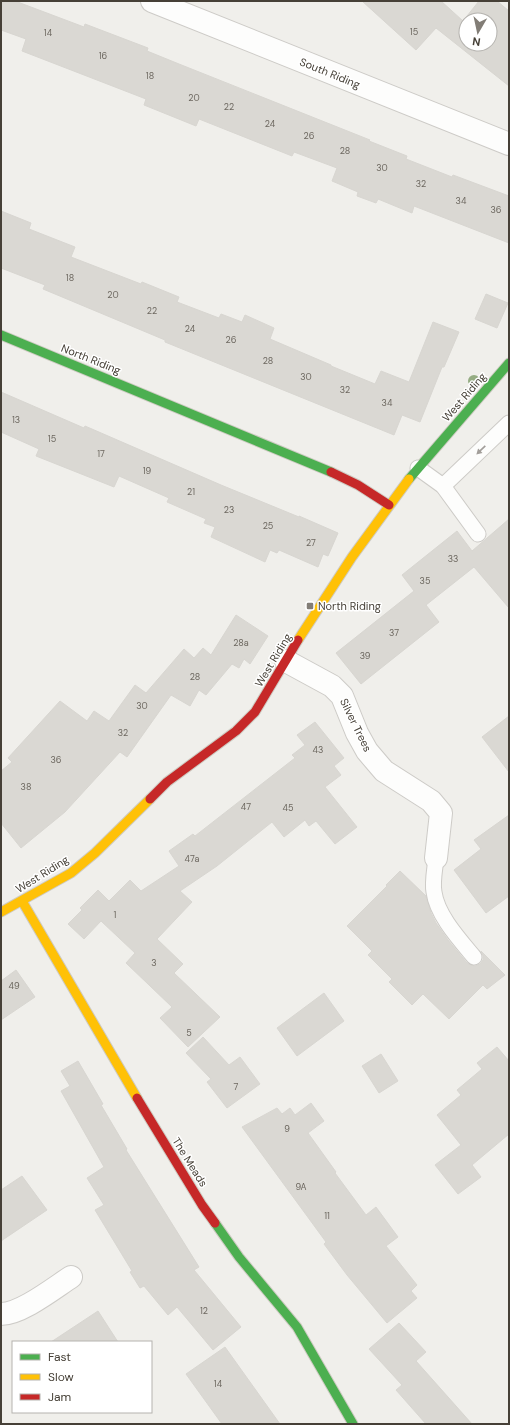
<svg xmlns="http://www.w3.org/2000/svg" width="510" height="1425" viewBox="0 0 510 1425" font-family="'DM Sans',sans-serif">
<style>
.building{fill:#dad8d3;stroke:#d8d6d1;fill-rule:evenodd}
.lines{fill:none;stroke-linecap:round;stroke-linejoin:round}
.lane-casing{stroke:#cdcbc7;stroke-width:17}
.street-casing{stroke:#cdcbc7;stroke-width:24}
.fast-casing{stroke:#cecbc2;stroke-width:11}
.slow-casing{stroke:#cecbc2;stroke-width:11}
.jam-casing{stroke:#cecbc2;stroke-width:11}
.lane{stroke:#fdfdfc;stroke-width:15}
.street{stroke:#fdfdfc;stroke-width:22}
.fast{stroke:#4caf50;stroke-width:9}
.slow{stroke:#ffc107;stroke-width:9}
.jam{stroke:#c62828;stroke-width:9}
.tree{fill:#95ac83}
.oneway{fill:#a29e9a}
.poi-dot{fill:#827d76;stroke:#fff;stroke-width:1.5}
.labels{text-anchor:middle;stroke-width:3;stroke-linejoin:round;paint-order:stroke}
.number-label{font-size:9px;fill:#6c675f}
.street-label{font-size:11px;fill:#464037;stroke:#fff}
.poi-label{font-size:11px;fill:#464037;stroke:#fff;text-anchor:start}
</style>
<rect width="100%" height="100%" fill="#f0efeb"/>
<g class="building">
<path d="M 1,1 L 15,1 L 84,27 L 85,24 L 148,48 L 147,51 L 179,64 L 370,140 L 369,141 L 407,156 L 406,159 L 452,177 L 453,175 L 509,196 L 509,243 L 414,206 L 412,213 L 378,199 L 376,203 L 357,196 L 358,192 L 332,181 L 337,168 L 294,152 L 292,156 L 199,119 L 196,126 L 144,105 L 146,99 L 22,51 L 26,39 L 1,30 Z"/>
<path d="M 362,1 L 441,1 L 463,21 L 479,1 L 497,1 L 509,11 L 509,86 L 436,28 L 416,50 ZM 466,20 L 490,20 L 490,44 L 466,44 Z"/>
<path d="M 1,211 L 31,223 L 29,229 L 75,247 L 71,257 L 141,284 L 142,282 L 179,297 L 177,302 L 219,318 L 221,314 L 242,322 L 245,315 L 274,328 L 270,339 L 331,365 L 331,366 L 375,384 L 381,371 L 409,382 L 433,322 L 459,332 L 444,367 L 442,367 L 420,422 L 402,415 L 394,435 L 165,342 L 165,340 L 43,289 L 45,285 L 1,268 Z"/>
<path d="M 486,294 L 508,303 L 497,328 L 475,319 Z"/>
<path d="M 1,392 L 84,428 L 85,426 L 221,485 L 299,517 L 299,516 L 338,533 L 328,556 L 323,554 L 318,567 L 279,550 L 277,553 L 270,550 L 265,562 L 211,537 L 215,527 L 204,523 L 206,519 L 167,502 L 169,498 L 119,476 L 114,487 L 36,456 L 39,449 L 1,432 Z"/>
<path d="M 509,519 L 509,608 L 474,567 L 426,605 L 439,622 L 361,684 L 336,653 L 414,591 L 402,575 L 457,531 L 472,551 Z"/>
<path d="M 236,615 L 268,636 L 250,664 L 244,659 L 239,668 L 232,664 L 206,695 L 199,690 L 190,706 L 171,695 L 127,757 L 120,752 L 65,812 L 21,848 L 1,823 L 1,771 L 12,762 L 8,758 L 60,701 L 87,721 L 94,711 L 109,721 L 135,685 L 146,693 L 184,649 L 194,658 L 203,648 L 211,655 Z"/>
<path d="M 509,716 L 509,772 L 482,737 Z"/>
<path d="M 315,722 L 344,758 L 334,766 L 341,775 L 325,787 L 357,827 L 335,844 L 316,821 L 309,826 L 305,820 L 284,837 L 272,822 L 217,866 L 180,891 L 192,902 L 157,939 L 183,964 L 174,973 L 220,1017 L 188,1047 L 160,1018 L 172,1007 L 126,963 L 135,953 L 101,921 L 84,939 L 68,924 L 82,910 L 80,908 L 98,890 L 109,901 L 130,880 L 141,891 L 179,866 L 169,851 L 193,834 L 195,836 L 295,758 L 292,755 L 305,745 L 297,735 Z"/>
<path d="M 509,815 L 509,896 L 486,913 L 454,870 L 481,849 L 474,840 Z"/>
<path d="M 400,871 L 426,896 L 431,913 L 436,923 L 448,940 L 467,963 L 471,965 L 475,966 L 480,964 L 483,960 L 483,956 L 481,951 L 505,975 L 487,989 L 483,985 L 449,1019 L 423,994 L 412,1005 L 389,982 L 392,979 L 368,955 L 372,951 L 347,926 L 387,886 L 386,885 Z"/>
<path d="M 16,970 L 35,997 L 1,1020 L 1,981 Z"/>
<path d="M 324,993 L 344,1021 L 297,1056 L 277,1028 Z"/>
<path d="M 203,1037 L 229,1065 L 240,1057 L 260,1084 L 227,1108 L 207,1082 L 211,1079 L 186,1053 Z"/>
<path d="M 497,1047 L 509,1061 L 509,1134 L 472,1165 L 481,1177 L 458,1194 L 435,1165 L 461,1145 L 437,1115 L 461,1095 L 457,1090 L 482,1069 L 477,1063 Z"/>
<path d="M 381,1054 L 398,1081 L 379,1093 L 362,1066 Z"/>
<path d="M 78,1061 L 103,1104 L 101,1105 L 127,1149 L 126,1150 L 199,1267 L 194,1270 L 241,1327 L 213,1350 L 177,1307 L 168,1315 L 144,1286 L 140,1288 L 130,1272 L 132,1271 L 95,1210 L 104,1205 L 87,1178 L 104,1167 L 61,1091 L 70,1086 L 61,1071 Z"/>
<path d="M 311,1103 L 324,1121 L 308,1133 L 336,1172 L 335,1173 L 366,1215 L 376,1207 L 398,1237 L 386,1246 L 417,1285 L 411,1291 L 417,1298 L 387,1323 L 347,1275 L 324,1244 L 326,1242 L 242,1127 L 277,1108 L 282,1114 L 290,1108 L 295,1115 Z"/>
<path d="M 22,1176 L 47,1210 L 1,1241 L 1,1190 Z"/>
<path d="M 98,1311 L 118,1342 L 51,1342 Z"/>
<path d="M 399,1323 L 426,1352 L 416,1361 L 472,1424 L 426,1424 L 396,1390 L 402,1385 L 369,1349 Z"/>
<path d="M 225,1347 L 280,1424 L 222,1424 L 186,1374 Z"/>
</g>
<g class="lines">
<defs>
<g id="lane">
<path d="M 418,468 L 443,486 L 478,534"/>
<path d="M 443,486 L 509,423"/>
<path d="M 436,858 C 435,869 432,882 434,892 C 437,915 459,939 474,957"/>
</g>
<g id="street">
<path d="M 152,1 L 509,144"/>
<path d="M 286,661 L 332,686 L 342,696 L 357,733 L 367,751 L 384,771 L 431,801 L 441,813 L 436,858"/>
<path d="M 1,1314 C 21,1314 54,1288 71,1277"/>
</g>
<g id="fast">
<path d="M 1,335 L 331,472"/>
<path d="M 409,479 L 509,363"/>
<path d="M 215,1223 L 239,1257 L 297,1327 L 353,1424"/>
</g>
<g id="slow">
<path d="M 298,640 L 352,557 L 409,479"/>
<path d="M 22,901 L 137,1098"/>
<path d="M 1,912 L 71,873 L 95,853 L 150,799"/>
</g>
<g id="jam">
<path d="M 331,472 L 358,485 L 389,505"/>
<path d="M 150,799 L 167,782 L 236,731 L 255,712 L 298,640"/>
<path d="M 137,1098 L 202,1205 L 215,1223"/>
</g>
</defs>
<use href="#lane" class="lane-casing"/>
<use href="#street" class="street-casing"/>
<use href="#fast" class="fast-casing"/>
<use href="#slow" class="slow-casing"/>
<use href="#jam" class="jam-casing"/>
<use href="#lane" class="lane"/>
<use href="#street" class="street"/>
<use href="#fast" class="fast"/>
<use href="#slow" class="slow"/>
<use href="#jam" class="jam"/>
</g>
<circle class="tree" cx="474" cy="381" r="6"/>
<defs><path id="oneway-solid" d="M-6-.8H1V-3.2L6.5 0L1 3.2V.8H-6Z"/></defs>
<use class="oneway" href="#oneway-solid" transform="translate(481 450) rotate(136)"/>
<rect class="poi-dot" x="306" y="602" width="8" height="8" rx="2"/>
<g class="labels">
<g class="number-label">
<text x="414" y="35">15</text>
<text x="48" y="36">14</text>
<text x="103" y="59">16</text>
<text x="150" y="79">18</text>
<text x="194" y="101">20</text>
<text x="229" y="110">22</text>
<text x="270" y="127">24</text>
<text x="309" y="139">26</text>
<text x="345" y="154">28</text>
<text x="382" y="171">30</text>
<text x="421" y="187">32</text>
<text x="461" y="204">34</text>
<text x="496" y="213">36</text>
<text x="70" y="281">18</text>
<text x="113" y="298">20</text>
<text x="152" y="314">22</text>
<text x="190" y="332">24</text>
<text x="231" y="343">26</text>
<text x="268" y="364">28</text>
<text x="306" y="380">30</text>
<text x="345" y="393">32</text>
<text x="387" y="406">34</text>
<text x="16" y="423">13</text>
<text x="52" y="442">15</text>
<text x="101" y="457">17</text>
<text x="147" y="474">19</text>
<text x="191" y="495">21</text>
<text x="229" y="513">23</text>
<text x="268" y="529">25</text>
<text x="311" y="546">27</text>
<text x="453" y="562">33</text>
<text x="425" y="584">35</text>
<text x="394" y="636">37</text>
<text x="241" y="646">28a</text>
<text x="365" y="659">39</text>
<text x="195" y="680">28</text>
<text x="142" y="709">30</text>
<text x="123" y="736">32</text>
<text x="318" y="753">43</text>
<text x="56" y="763">36</text>
<text x="26" y="790">38</text>
<text x="246" y="810">47</text>
<text x="288" y="811">45</text>
<text x="192" y="862">47a</text>
<text x="115" y="918">1</text>
<text x="154" y="966">3</text>
<text x="14" y="989">49</text>
<text x="189" y="1036">5</text>
<text x="236" y="1090">7</text>
<text x="287" y="1132">9</text>
<text x="301" y="1190">9A</text>
<text x="327" y="1219">11</text>
<text x="204" y="1314">12</text>
<text x="218" y="1387">14</text>
</g>
<g class="street-label">
<text transform="translate(330 73) rotate(22)" y="4">South Riding</text>
<text transform="translate(91 359) rotate(22)" y="4">North Riding</text>
<text transform="translate(464 397) rotate(-49)" y="4">West Riding</text>
<text transform="translate(273 660) rotate(-59)" y="4">West Riding</text>
<text transform="translate(356 725) rotate(64)" y="4">Silver Trees</text>
<text transform="translate(42 874) rotate(-32)" y="4">West Riding</text>
<text transform="translate(190 1162) rotate(58)" y="4">The Meads</text>
</g>
<g class="poi-label">
<text x="318" y="610">North Riding</text>
</g>
</g>
<rect width="510" height="1425" fill="none" stroke="#464037" stroke-width="4"/>
<rect x="12" y="1341" width="140" height="72" fill="#ffffff" stroke="#b5b3af"/>
<rect x="20" y="1354" width="20" height="6" fill="#4caf50" stroke="#b5b3af"/>
<text x="48" y="1361" font-size="12" fill="#464037">Fast</text>
<rect x="20" y="1374" width="20" height="6" fill="#ffc107" stroke="#b5b3af"/>
<text x="48" y="1381" font-size="12" fill="#464037">Slow</text>
<rect x="20" y="1394" width="20" height="6" fill="#c62828" stroke="#b5b3af"/>
<text x="48" y="1401" font-size="12" fill="#464037">Jam</text>
<g transform="translate(478 32) rotate(189)"><circle r="19" fill="#ffffff" stroke="#b5b3af"/>
<path d="M0-3L7 15L0 10L-7 15Z" fill="#827d76"/>
<text y="-6" font-size="11" font-weight="bold" text-anchor="middle" fill="#464037">N</text>
</g>
</svg>
